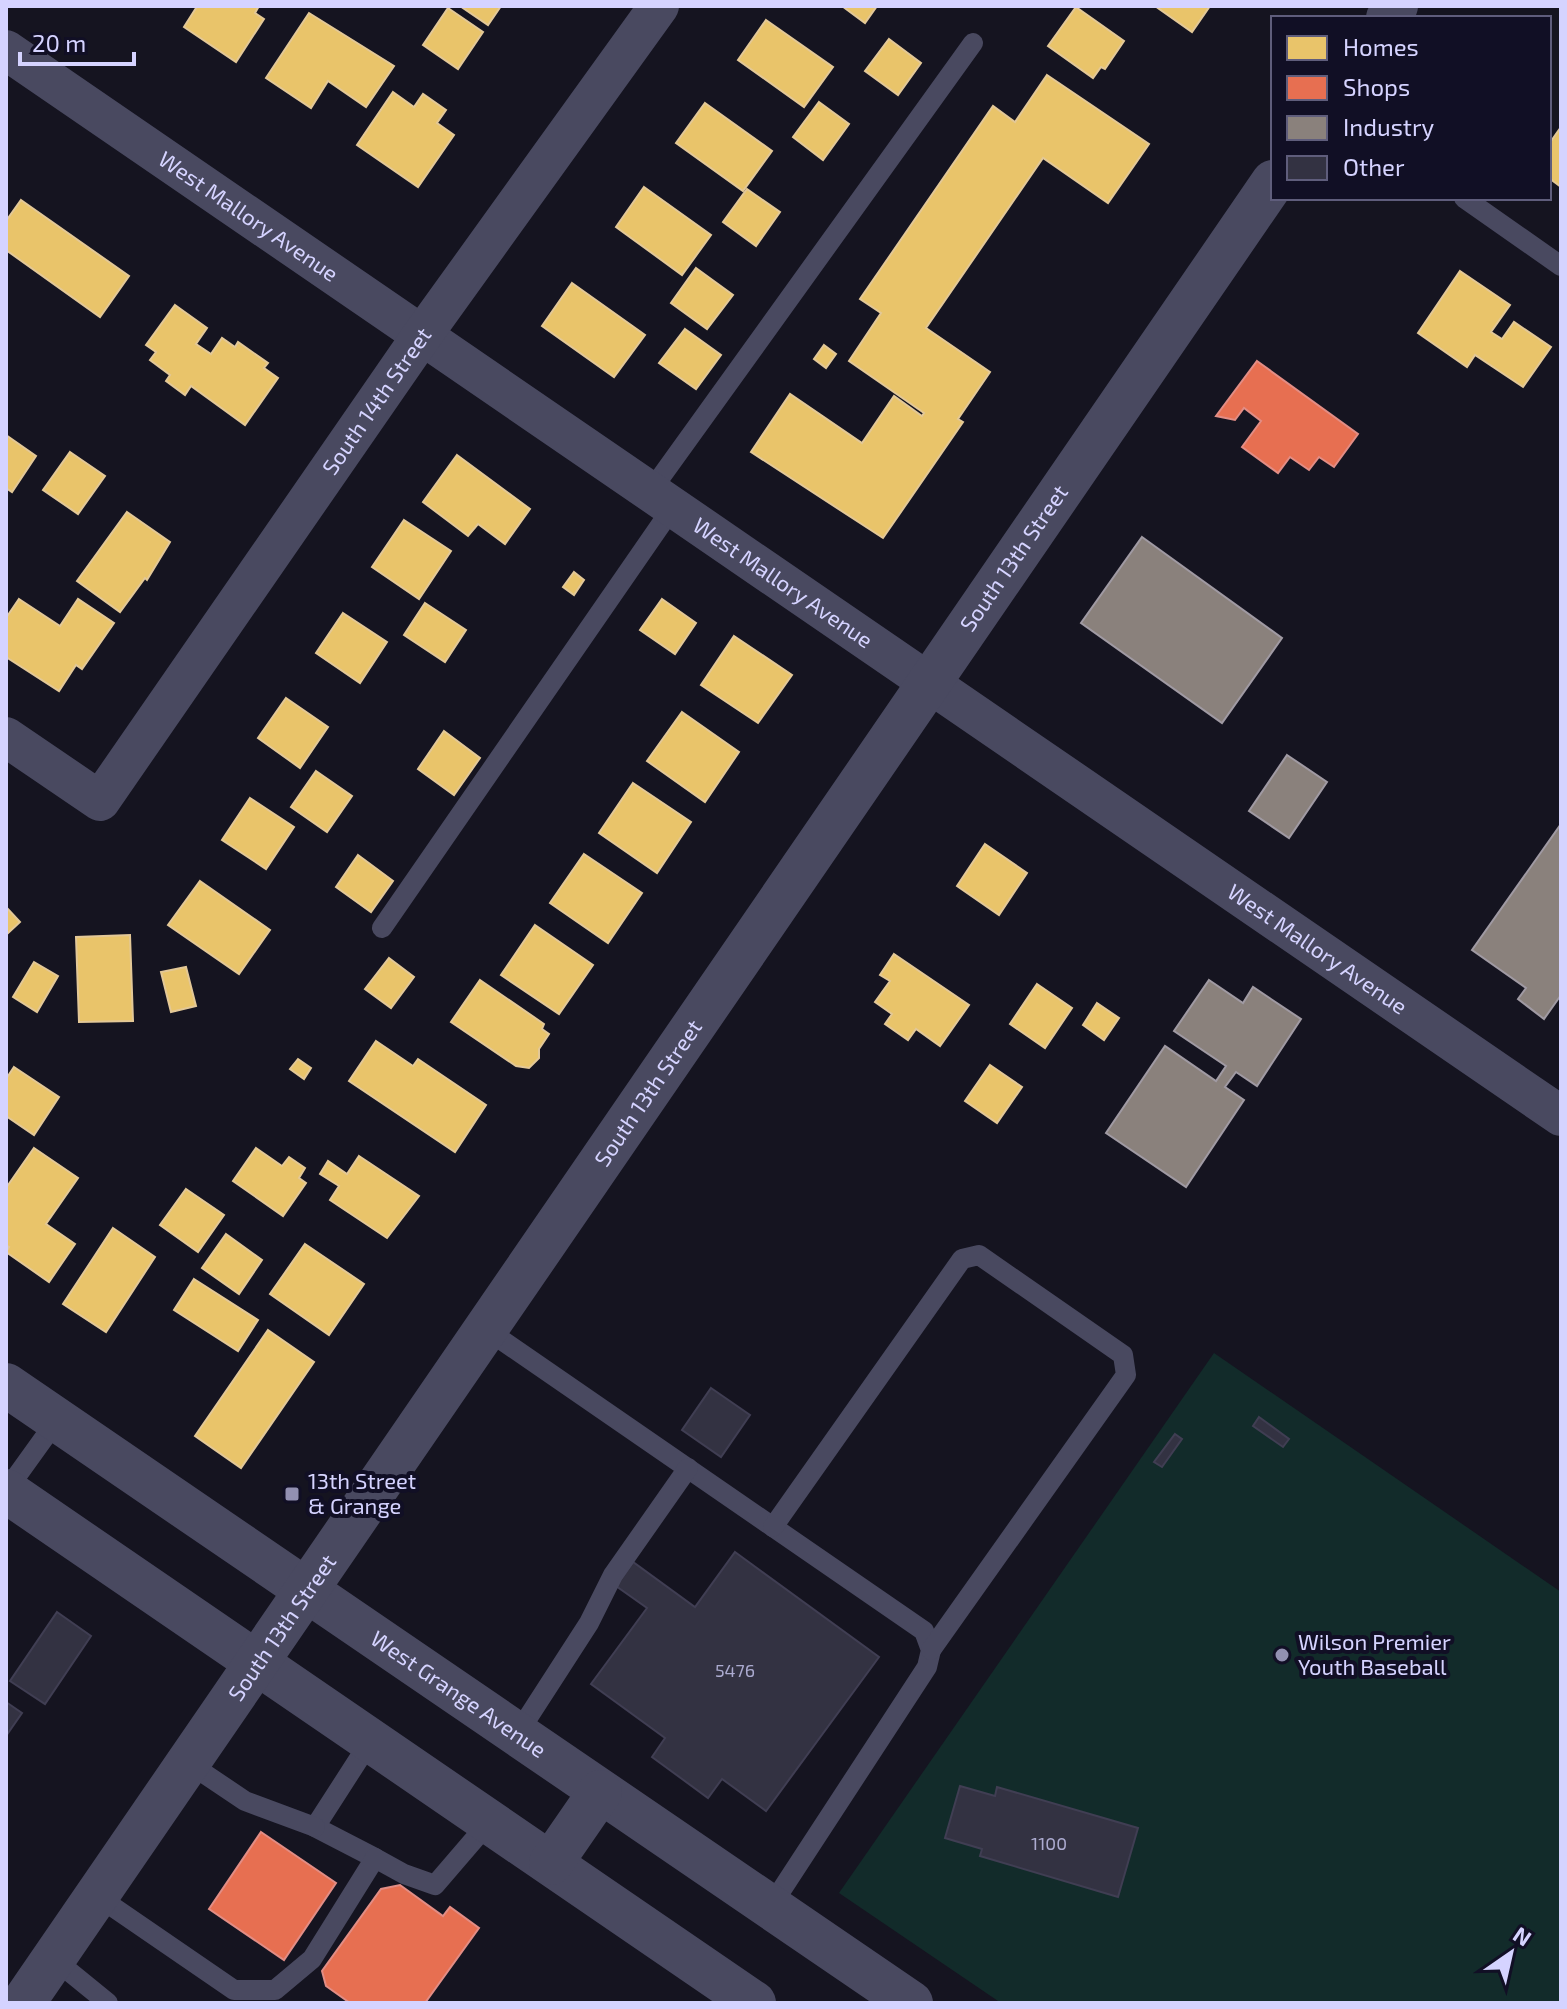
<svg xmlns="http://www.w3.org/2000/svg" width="1567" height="2009" viewBox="0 0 1567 2009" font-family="'Exo 2',sans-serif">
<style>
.green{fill:#122b2a}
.homes{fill:#e9c46a;stroke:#e3c897;stroke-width:2}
.shops{fill:#e76f51;stroke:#e28d85;stroke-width:2}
.industry{fill:#8a817c;stroke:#a09aa3;stroke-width:2}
.building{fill:#333242;stroke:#403e53;stroke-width:2}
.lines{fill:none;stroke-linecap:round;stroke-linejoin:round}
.service{stroke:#494960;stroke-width:20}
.minor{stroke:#494960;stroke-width:40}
.tertiary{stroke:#494960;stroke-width:44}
.poi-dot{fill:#9290b1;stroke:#110f25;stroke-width:3}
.labels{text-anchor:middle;stroke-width:8;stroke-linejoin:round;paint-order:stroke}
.number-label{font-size:18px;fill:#acabd0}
.street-label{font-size:22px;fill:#d5d3ff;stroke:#110f25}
.poi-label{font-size:22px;fill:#d5d3ff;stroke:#110f25;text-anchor:start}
</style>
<rect width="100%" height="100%" fill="#151420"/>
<path class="green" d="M 1214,1353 L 1561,1592 L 1561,2003 L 1001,2003 L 839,1893 Z"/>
<g class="homes">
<path d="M 193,6 L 259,6 L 255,13 L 264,19 L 236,62 L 184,27 L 196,8 Z"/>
<path d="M 460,6 L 501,6 L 488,25 Z"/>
<path d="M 842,6 L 877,6 L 865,23 Z"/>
<path d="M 1155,6 L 1210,6 L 1192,32 Z"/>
<path d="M 1076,7 L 1124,41 L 1105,69 L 1101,67 L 1093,78 L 1048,46 Z"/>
<path d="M 448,8 L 483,32 L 458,69 L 423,45 Z"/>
<path d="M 309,13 L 394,66 L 366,107 L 328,81 L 311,108 L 266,78 Z"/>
<path d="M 766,20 L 833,67 L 804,107 L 738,60 Z"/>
<path d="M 889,39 L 921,63 L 898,95 L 865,71 Z"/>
<path d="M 1047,75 L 1149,144 L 1108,203 L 1043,158 L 926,328 L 990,372 L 958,419 L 963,422 L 883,538 L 751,452 L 790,394 L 862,443 L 894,396 L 922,416 L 924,413 L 849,361 L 881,313 L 860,299 L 993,106 L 1015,122 Z"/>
<path d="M 393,92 L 414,107 L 423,94 L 446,110 L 437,123 L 454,135 L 418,187 L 357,145 Z"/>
<path d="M 819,102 L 849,124 L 823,160 L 793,137 Z"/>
<path d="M 705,103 L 772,151 L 743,191 L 676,143 Z"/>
<path d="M 1561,127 L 1561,187 L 1549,178 L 1549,144 Z"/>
<path d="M 644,187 L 711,235 L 682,275 L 616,227 Z"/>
<path d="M 747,189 L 780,212 L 756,246 L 723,222 Z"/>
<path d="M 21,200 L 129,276 L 100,317 L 6,250 L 6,221 Z"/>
<path d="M 696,268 L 733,295 L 707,329 L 671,303 Z"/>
<path d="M 1460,271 L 1510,305 L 1491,332 L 1502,339 L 1514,322 L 1551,347 L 1523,387 L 1475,355 L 1467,367 L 1418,333 Z"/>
<path d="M 572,283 L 645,335 L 614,377 L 542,326 Z"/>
<path d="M 175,305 L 207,328 L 196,344 L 211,354 L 222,338 L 235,347 L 238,342 L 268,363 L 264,368 L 278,378 L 245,425 L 191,386 L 185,395 L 166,381 L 170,375 L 150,360 L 156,352 L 146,345 Z"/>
<path d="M 685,329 L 721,355 L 696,389 L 659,363 Z"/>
<path d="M 824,345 L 836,354 L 826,368 L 814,359 Z"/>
<path d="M 6,435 L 36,456 L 12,492 L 6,488 Z"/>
<path d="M 70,452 L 105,476 L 78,514 L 43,490 Z"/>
<path d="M 457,455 L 530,509 L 505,544 L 478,524 L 468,536 L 423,502 Z"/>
<path d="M 127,512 L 170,542 L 147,580 L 145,578 L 120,612 L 77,581 Z"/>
<path d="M 404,520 L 451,551 L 419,599 L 372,567 Z"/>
<path d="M 574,572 L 584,580 L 574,595 L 563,587 Z"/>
<path d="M 19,599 L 60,626 L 78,599 L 114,623 L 82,669 L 76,665 L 59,691 L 6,657 L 6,618 Z"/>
<path d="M 662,599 L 696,623 L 675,654 L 640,630 Z"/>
<path d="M 425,603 L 466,630 L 445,662 L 404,635 Z"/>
<path d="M 343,613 L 387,642 L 360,683 L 316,653 Z"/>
<path d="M 734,636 L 792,675 L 758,723 L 701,685 Z"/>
<path d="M 286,698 L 328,727 L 300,768 L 258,738 Z"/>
<path d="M 682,712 L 739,752 L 705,802 L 647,761 Z"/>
<path d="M 444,731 L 480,758 L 454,795 L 418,769 Z"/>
<path d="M 316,771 L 352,796 L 327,832 L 291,807 Z"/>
<path d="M 633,783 L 691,822 L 657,873 L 599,833 Z"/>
<path d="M 250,798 L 294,827 L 266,869 L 222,840 Z"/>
<path d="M 985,844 L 1027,873 L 999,915 L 957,886 Z"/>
<path d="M 584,854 L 642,893 L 608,943 L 550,903 Z"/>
<path d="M 358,855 L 393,881 L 371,912 L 336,887 Z"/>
<path d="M 200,881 L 270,930 L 239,974 L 168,925 Z"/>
<path d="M 6,907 L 20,922 L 6,935 Z"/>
<path d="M 535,925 L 593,965 L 559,1014 L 501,975 Z"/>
<path d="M 130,935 L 133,1021 L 79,1022 L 76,937 Z"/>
<path d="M 894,954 L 969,1005 L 940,1046 L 916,1029 L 908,1040 L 885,1024 L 892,1014 L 875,1002 L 890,981 L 880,975 Z"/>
<path d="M 389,958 L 414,977 L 391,1008 L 365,989 Z"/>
<path d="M 34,962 L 58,976 L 37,1012 L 13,997 Z"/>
<path d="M 186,967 L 196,1006 L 171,1012 L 161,972 Z"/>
<path d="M 480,980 L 544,1024 L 542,1029 L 549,1034 L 539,1049 L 539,1058 L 529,1068 L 516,1066 L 451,1022 Z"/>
<path d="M 1037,984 L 1072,1008 L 1045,1048 L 1010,1024 Z"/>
<path d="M 1097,1003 L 1119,1018 L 1104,1040 L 1083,1025 Z"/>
<path d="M 376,1041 L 413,1066 L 418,1059 L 486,1105 L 455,1152 L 349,1081 Z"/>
<path d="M 298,1059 L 311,1068 L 304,1079 L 290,1069 Z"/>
<path d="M 990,1065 L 1022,1087 L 997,1123 L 965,1101 Z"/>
<path d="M 14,1067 L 59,1097 L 34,1135 L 6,1116 L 6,1079 Z"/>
<path d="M 34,1148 L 78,1178 L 46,1224 L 75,1244 L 49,1282 L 6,1252 L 9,1247 L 6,1245 L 6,1188 Z"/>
<path d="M 256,1148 L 282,1166 L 289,1157 L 305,1168 L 299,1178 L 306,1183 L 283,1216 L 233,1181 Z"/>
<path d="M 359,1156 L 419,1196 L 387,1238 L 330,1200 L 339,1186 L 320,1174 L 328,1161 L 347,1174 Z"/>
<path d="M 186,1189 L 224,1215 L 198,1252 L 160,1225 Z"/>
<path d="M 113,1228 L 155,1257 L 106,1332 L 63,1304 Z"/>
<path d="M 226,1234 L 262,1260 L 239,1294 L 202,1268 Z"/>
<path d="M 305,1244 L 364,1284 L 329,1335 L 270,1294 Z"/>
<path d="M 194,1279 L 258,1320 L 238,1351 L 174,1310 Z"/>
<path d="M 268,1330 L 314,1362 L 241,1468 L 195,1436 Z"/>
</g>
<g class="shops">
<path d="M 1257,361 L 1358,434 L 1334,467 L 1319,457 L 1309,470 L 1290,457 L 1278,473 L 1242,447 L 1261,421 L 1244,408 L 1235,420 L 1216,416 Z"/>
<path d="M 261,1832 L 336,1883 L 284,1960 L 209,1909 Z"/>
<path d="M 400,1885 L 443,1916 L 450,1907 L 479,1928 L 425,2003 L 350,2003 L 326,1986 L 322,1971 L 381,1889 Z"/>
</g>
<g class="industry">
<path d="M 1142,537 L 1282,638 L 1222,723 L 1081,623 Z"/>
<path d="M 1287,755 L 1327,782 L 1289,838 L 1249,811 Z"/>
<path d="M 1561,824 L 1561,995 L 1544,1019 L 1518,999 L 1526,988 L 1472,950 Z"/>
<path d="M 1209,980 L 1243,1003 L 1253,987 L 1301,1019 L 1257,1086 L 1236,1072 L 1225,1087 L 1244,1100 L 1186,1187 L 1106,1133 L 1165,1046 L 1216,1081 L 1226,1066 L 1174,1031 Z"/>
</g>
<g class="building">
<path d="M 711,1388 L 750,1415 L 721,1457 L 682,1430 Z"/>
<path d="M 1259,1417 L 1289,1439 L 1283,1447 L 1253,1426 Z"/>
<path d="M 1175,1434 L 1182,1439 L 1162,1467 L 1154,1462 Z"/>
<path d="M 735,1552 L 879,1657 L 766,1811 L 722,1779 L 708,1798 L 652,1757 L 665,1738 L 591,1684 L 647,1608 L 616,1586 L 633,1562 L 695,1607 Z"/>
<path d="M 57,1612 L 91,1636 L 45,1704 L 10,1681 Z"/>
<path d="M 6,1702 L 22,1713 L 6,1736 Z"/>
<path d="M 960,1786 L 995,1796 L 997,1787 L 1138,1828 L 1118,1897 L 980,1856 L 982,1849 L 945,1838 Z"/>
</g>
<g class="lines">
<g class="service">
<path d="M 1464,198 L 1561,266"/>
<path d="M 650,492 L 973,43"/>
<path d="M 382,928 L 673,507"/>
<path d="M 487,1330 L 924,1631 L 931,1650 L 927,1667 L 771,1906"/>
<path d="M 6,1491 L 57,1420"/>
<path d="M 773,1527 L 962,1259 L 979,1255 L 1123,1355 L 1126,1375 L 931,1650"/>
<path d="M 516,1736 L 589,1623 L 613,1575 L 688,1468"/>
<path d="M 371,1740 L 315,1827 L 375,1858"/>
<path d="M 190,1764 L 245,1801 L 315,1827"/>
<path d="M 97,1896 L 234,1990 L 275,1990 L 312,1959 L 375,1858 L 404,1874 L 435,1885 L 490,1821"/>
<path d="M 54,1959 L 108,2003"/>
</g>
<g class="minor">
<path id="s1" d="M 6,50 L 1561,1116"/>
<path id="s2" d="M 6,737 L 100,801 L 423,334 L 659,6"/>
</g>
<g class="tertiary">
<path d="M 1388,18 L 1396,6"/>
<path id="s3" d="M 6,1385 L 911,2003"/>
<path d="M 6,1491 L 754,2003"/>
<path d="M 551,1863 L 600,1792"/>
<path id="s4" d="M 23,2003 C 443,1398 854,787 1273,182"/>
</g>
</g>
<g class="poi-dot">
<rect x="284" y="1486" width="16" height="16" rx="4"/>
<circle cx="1282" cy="1655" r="8"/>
</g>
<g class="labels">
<g class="number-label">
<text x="735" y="1677">5476</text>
<text x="1049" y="1850">1100</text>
</g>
<g class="street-label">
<text dy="8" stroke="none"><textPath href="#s1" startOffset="294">West Mallory Avenue</textPath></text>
<text dy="8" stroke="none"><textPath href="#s2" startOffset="600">South 14th Street</textPath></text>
<text dy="8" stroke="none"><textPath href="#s4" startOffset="1752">South 13th Street</textPath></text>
<text dy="8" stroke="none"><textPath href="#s1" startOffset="942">West Mallory Avenue</textPath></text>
<text dy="8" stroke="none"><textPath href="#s1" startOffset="1590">West Mallory Avenue</textPath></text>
<text dy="8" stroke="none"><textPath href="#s4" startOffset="1104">South 13th Street</textPath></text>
<text dy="8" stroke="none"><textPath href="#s4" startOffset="456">South 13th Street</textPath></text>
<text dy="8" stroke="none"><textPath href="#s3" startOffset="548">West Grange Avenue</textPath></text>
</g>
<g class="poi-label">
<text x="308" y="1489">13th Street<tspan x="308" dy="25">&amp; Grange</tspan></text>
<text x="1298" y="1650">Wilson Premier<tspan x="1298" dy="25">Youth Baseball</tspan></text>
</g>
</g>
<rect width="1567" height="2009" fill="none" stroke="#d5d3ff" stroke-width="16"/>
<rect x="1271" y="16" width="280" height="184" fill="#110f25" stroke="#5f5d7c" stroke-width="2"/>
<rect x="1287" y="36" width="40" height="24" fill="#e9c46a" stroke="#5f5d7c" stroke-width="2"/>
<text x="1343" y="56" font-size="24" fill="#d5d3ff">Homes</text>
<rect x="1287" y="76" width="40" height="24" fill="#e76f51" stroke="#5f5d7c" stroke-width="2"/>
<text x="1343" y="96" font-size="24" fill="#d5d3ff">Shops</text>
<rect x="1287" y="116" width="40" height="24" fill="#8a817c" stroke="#5f5d7c" stroke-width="2"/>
<text x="1343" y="136" font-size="24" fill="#d5d3ff">Industry</text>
<rect x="1287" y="156" width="40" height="24" fill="#333242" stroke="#5f5d7c" stroke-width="2"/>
<text x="1343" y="176" font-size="24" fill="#d5d3ff">Other</text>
<g transform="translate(1511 1953) rotate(34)" stroke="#110f25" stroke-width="6" paint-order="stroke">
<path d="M0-6L14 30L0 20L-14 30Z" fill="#d5d3ff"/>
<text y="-12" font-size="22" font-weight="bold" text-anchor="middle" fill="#d5d3ff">N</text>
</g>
<path d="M20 52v12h114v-12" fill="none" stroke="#d5d3ff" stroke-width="4"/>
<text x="32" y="52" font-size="24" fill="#d5d3ff" stroke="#110f25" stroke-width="6" paint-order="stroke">20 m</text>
</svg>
